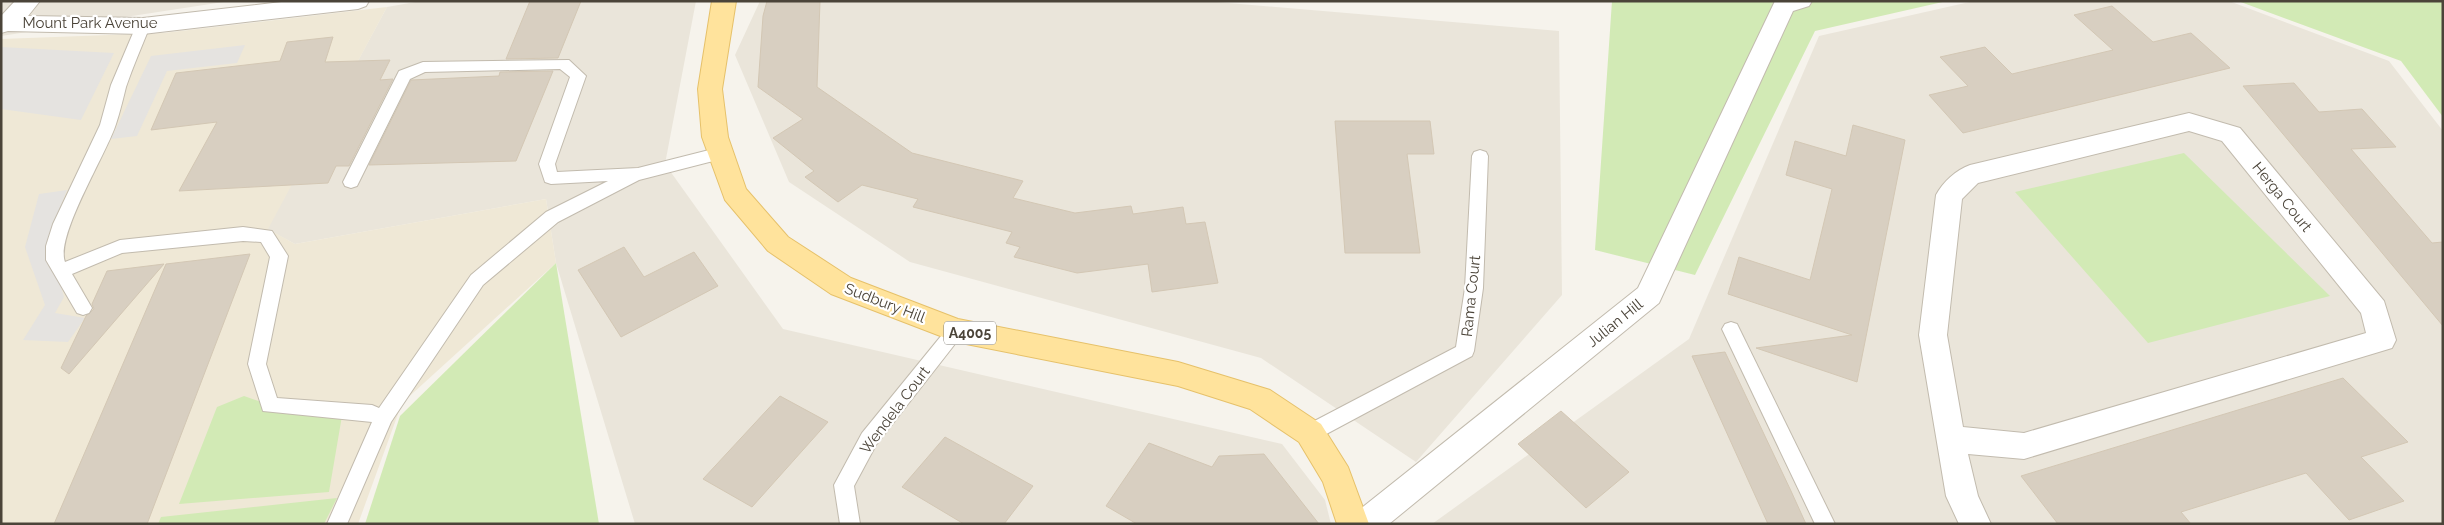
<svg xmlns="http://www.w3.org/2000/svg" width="2444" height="525" viewBox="0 0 2444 525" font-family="Raleway,sans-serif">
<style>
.residential{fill:#eae5da}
.education{fill:#efe8d6}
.green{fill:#d2eab5}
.parking{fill:#e5e3e0}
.building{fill:#d8cfc1;stroke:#d3c7b4}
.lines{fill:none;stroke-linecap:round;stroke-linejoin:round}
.service-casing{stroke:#c2bbae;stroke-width:2}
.minor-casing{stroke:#c2bbae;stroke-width:2}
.primary-casing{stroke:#e6c16a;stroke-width:2}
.service{fill:#fff;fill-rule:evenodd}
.minor{fill:#fff;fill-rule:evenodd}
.primary{fill:#ffe39c;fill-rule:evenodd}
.labels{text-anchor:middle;stroke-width:4.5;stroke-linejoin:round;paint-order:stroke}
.shield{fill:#fff;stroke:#817c74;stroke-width:1}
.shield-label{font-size:14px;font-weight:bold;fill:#4b4439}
.street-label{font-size:15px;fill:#4b4439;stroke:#fff}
</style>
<rect width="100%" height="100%" fill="#f6f3ec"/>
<g class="residential">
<path d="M 1,1 L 230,1 L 1,36 Z"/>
<path d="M 421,1 L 696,1 L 665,164 L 783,329 L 1282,444 L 1325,500 L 1331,524 L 635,524 L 556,263 L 546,199 L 295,244 L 267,229 L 387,7 Z"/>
<path d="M 760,1 L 1205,1 L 1559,31 L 1562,295 L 1416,462 L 1261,358 L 910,262 L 789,182 L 735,55 Z"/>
<path d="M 1974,1 L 2229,1 L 2389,61 L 2443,131 L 2443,524 L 1432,524 L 1689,339 L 1819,36 Z"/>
</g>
<path class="education" d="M 387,7 L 268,229 L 295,244 L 546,199 L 556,263 L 402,403 L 358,524 L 1,524 L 1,39 L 163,33 Z"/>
<g class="green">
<path d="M 1612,1 L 1947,1 L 1815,31 L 1695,275 L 1595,250 Z"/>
<path d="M 2238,1 L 2443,1 L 2443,117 L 2401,61 Z"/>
<path d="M 2184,153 L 2330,296 L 2148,343 L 2015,192 Z"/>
<path d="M 556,263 L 599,524 L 365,524 L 400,416 Z"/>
<path d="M 244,396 L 270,405 L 343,410 L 329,492 L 179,504 L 217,407 Z"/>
<path d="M 337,498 L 324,524 L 158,524 L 161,517 Z"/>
</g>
<g class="parking">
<path d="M 245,45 L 237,63 L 167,71 L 137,136 L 111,139 L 151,56 Z"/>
<path d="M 1,47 L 114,53 L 81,120 L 1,109 Z"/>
<path d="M 67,190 L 48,239 L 64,297 L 55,313 L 85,318 L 68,342 L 23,340 L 45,305 L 25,247 L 39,194 Z"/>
</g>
<g class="building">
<path d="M 530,1 L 581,1 L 558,58 L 506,59 Z"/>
<path d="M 767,1 L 820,1 L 817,87 L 912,153 L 1023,181 L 1013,198 L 1075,213 L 1131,206 L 1133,214 L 1183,207 L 1186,224 L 1205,222 L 1218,283 L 1152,292 L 1148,264 L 1077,273 L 1014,257 L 1020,247 L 1006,243 L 1012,232 L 913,207 L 918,199 L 862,185 L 838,202 L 805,177 L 814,171 L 773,138 L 803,119 L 758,87 L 763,16 Z"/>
<path d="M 2112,6 L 2153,42 L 2191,33 L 2230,68 L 1963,133 L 1929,95 L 1968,86 L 1940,57 L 1985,47 L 2012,74 L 2113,50 L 2074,15 Z"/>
<path d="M 333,37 L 325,62 L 390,60 L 380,80 L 393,79 L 349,166 L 336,166 L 328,183 L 179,191 L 217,122 L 151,130 L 176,73 L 280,61 L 287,42 Z"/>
<path d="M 553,71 L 516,161 L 369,165 L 411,80 L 499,76 L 500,72 Z"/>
<path d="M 2294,83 L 2319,112 L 2362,109 L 2396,147 L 2351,149 L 2432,243 L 2443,242 L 2443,326 L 2243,86 Z"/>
<path d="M 1335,121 L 1430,121 L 1434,154 L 1407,154 L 1420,253 L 1345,253 Z"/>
<path d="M 1853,125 L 1905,140 L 1857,382 L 1756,348 L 1852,335 L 1728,294 L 1739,257 L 1810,280 L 1832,189 L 1786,175 L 1795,141 L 1846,156 Z"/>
<path d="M 624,247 L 644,277 L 694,252 L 718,286 L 621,337 L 578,270 Z"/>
<path d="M 250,254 L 147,524 L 54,524 L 166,264 Z"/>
<path d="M 164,264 L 69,374 L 61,368 L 86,316 L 94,309 L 92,304 L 107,271 Z"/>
<path d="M 1725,352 L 1791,491 L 1806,524 L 1768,524 L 1692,356 Z"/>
<path d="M 2343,378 L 2408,442 L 2361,457 L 2404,501 L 2349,520 L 2306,473 L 2181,512 L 2191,524 L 2058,524 L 2021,476 Z"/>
<path d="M 780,396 L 828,422 L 752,507 L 703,479 Z"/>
<path d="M 1561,411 L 1629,472 L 1586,508 L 1518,444 Z"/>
<path d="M 945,437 L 1033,486 L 1004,524 L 964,524 L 902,487 Z"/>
<path d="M 1149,443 L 1212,467 L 1219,456 L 1264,454 L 1319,524 L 1137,524 L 1106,506 Z"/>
</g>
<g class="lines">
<defs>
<g id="service">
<path d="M 143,21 L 148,22 L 150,26 C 142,46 133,66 126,87 C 123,99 120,112 116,124 C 107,153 55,236 65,262 L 120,240 L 243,227 L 272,231 L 288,256 L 266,364 L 277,398 L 372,405 L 379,408 L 471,275 L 546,212 L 608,181 L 551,184 L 545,182 L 539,164 L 570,77 L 560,69 L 425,72 L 410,79 L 357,186 L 351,188 L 345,186 L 343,182 L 399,71 L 423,62 L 569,60 L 586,76 L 555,164 L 557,172 L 638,168 L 721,147 L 727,149 L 729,153 L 727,157 L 721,159 L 639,180 L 558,222 L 483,285 L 391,422 L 347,524 L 327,524 L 372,422 L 263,411 L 248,364 L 270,257 L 261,242 L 243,241 L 122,253 L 72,274 L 92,308 L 89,313 L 83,315 L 77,313 L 46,260 L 46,246 L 53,224 L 100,125 L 111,85 L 136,26 L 138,22 Z"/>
<path d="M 1480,150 L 1486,152 L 1488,156 L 1483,288 L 1474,351 L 1472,356 L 1317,439 L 1310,441 L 1303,439 L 1300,433 L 1303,427 L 1456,347 L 1465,288 L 1472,156 L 1474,152 Z"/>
<path d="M 1731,322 L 1737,324 L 1835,524 L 1815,524 L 1722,329 L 1725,324 Z"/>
<path d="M 956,323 L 962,325 L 965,330 L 962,335 L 876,445 L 854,486 L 860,524 L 840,524 L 834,485 L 862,433 L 950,325 Z"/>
</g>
<g id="minor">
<path d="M 15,1 L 40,1 L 28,16 L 143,18 L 290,1 L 369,1 L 366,6 L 358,9 L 143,34 L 8,31 L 1,33 L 1,16 Z"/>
<path d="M 1775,1 L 1812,1 L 1809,6 L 1793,11 L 1659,303 L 1389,524 L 1349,524 L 1354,514 L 1638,288 Z"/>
<path d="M 2189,113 L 2240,128 L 2384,301 L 2396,340 L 2392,348 L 2024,459 L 1968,454 L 1978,496 L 1991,524 L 1959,524 L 1946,496 L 1919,335 L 1936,195 C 1943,182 1956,170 1970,165 ZM 2189,131 L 2222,141 L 2361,313 L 2366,333 L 2024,433 L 1963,427 L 1947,335 L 1962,199 L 1978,183 Z"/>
</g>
<path id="primary" d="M 712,1 L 736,1 L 722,89 L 728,137 L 746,189 L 788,237 L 851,278 L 958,319 L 1178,362 L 1270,390 L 1321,424 L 1348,467 L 1369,524 L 1337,524 L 1323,482 L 1299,442 L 1250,409 L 1178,386 L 956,342 L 831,294 L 768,251 L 725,200 L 702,137 L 698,89 Z"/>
</defs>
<use href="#service" class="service-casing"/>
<use href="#minor" class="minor-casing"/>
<use href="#primary" class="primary-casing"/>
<use href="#service" class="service"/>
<use href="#minor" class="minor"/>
<use href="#primary" class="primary"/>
</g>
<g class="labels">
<rect class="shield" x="944" y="321.5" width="52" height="23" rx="4"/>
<g class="shield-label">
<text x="970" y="338">A4005</text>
</g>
<g class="street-label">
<text x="90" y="28">Mount Park Avenue</text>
<text transform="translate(2282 197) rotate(51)" y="5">Herga Court</text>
<text transform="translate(1471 296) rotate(-84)" y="5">Rama Court</text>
<text transform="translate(885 303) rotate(21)" y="5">Sudbury Hill</text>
<text transform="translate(1615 323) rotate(-39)" y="5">Julian Hill</text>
<text transform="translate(895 410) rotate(-53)" y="5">Wendela Court</text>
</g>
</g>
<rect width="2444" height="525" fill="none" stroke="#4b4439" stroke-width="5"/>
</svg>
